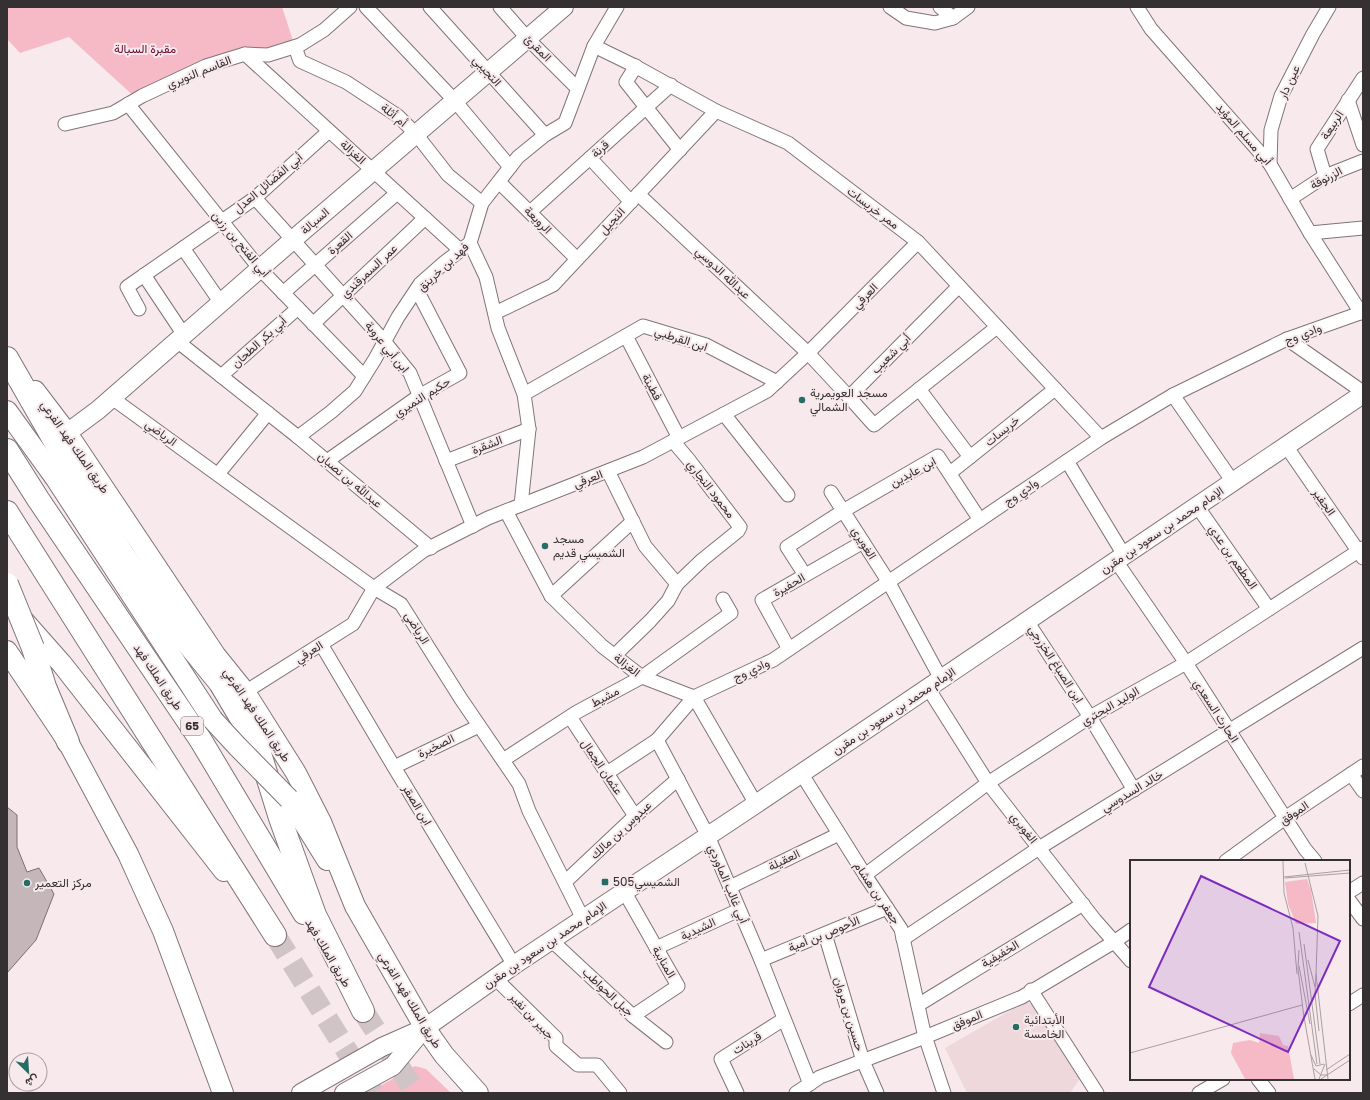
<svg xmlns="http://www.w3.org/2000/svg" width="1370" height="1100" viewBox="0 0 1370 1100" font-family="'Golos Text',Vazirmatn,sans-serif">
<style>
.built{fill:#eed8dc}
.green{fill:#f6bac7}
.building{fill:#c4b6b9;stroke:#7d7073}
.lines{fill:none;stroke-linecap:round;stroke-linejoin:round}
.highway-tunnel{stroke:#d0c4c7;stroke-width:22;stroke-dasharray:22 11;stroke-linecap:butt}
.street-casing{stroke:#817477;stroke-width:15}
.secondary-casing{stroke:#817477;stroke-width:20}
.primary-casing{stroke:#817477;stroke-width:22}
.highway-casing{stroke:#817477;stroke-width:24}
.street{stroke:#fff;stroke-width:13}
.secondary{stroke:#fff;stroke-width:18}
.primary{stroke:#fff;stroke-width:20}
.highway{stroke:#fff;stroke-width:22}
.primary-bridge-casing{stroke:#817477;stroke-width:22;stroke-linecap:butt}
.highway-bridge-casing{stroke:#817477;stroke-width:24;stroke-linecap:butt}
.primary-bridge{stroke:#fff;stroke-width:20}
.highway-bridge{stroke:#fff;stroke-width:22}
.poi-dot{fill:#266e65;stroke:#f7e9ec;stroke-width:1.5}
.labels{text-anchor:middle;stroke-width:4;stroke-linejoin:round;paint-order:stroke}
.shield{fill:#f7e9ec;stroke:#6f6869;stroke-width:1}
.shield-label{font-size:11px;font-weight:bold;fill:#353031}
.street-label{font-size:12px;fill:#353031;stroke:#f7e9ec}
.park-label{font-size:12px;fill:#67072f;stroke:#f7e9ec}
.poi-label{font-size:12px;fill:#353031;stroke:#f7e9ec;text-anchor:start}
.inset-road{fill:none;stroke:#a99fa1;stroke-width:1}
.view{fill:#7b2cbf;fill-opacity:0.15;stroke:#7b2cbf;stroke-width:2}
.inset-edge{fill:none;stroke:#353031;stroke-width:2}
</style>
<rect width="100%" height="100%" fill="#f7e9ec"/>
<path class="built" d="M 1025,1002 L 1039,1007 L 1081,1077 L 1070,1093 L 967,1093 L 945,1048 Z"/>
<g class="green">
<path d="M 7,7 L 282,7 L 295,47 L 245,54 L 137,99 L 69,37 L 20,53 L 7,39 Z"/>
<path d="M 415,1066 L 426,1069 L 451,1093 L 368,1093 Z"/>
</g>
<path class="building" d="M 7,807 L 17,815 L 17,847 L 27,872 L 39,868 L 54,894 L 36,940 L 7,973 Z"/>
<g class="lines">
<g class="highway-tunnel">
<path d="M 275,935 L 373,1093"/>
<path d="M 363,1011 L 416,1093"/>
</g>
<defs>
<g id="street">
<path d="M 366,7 L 455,101 L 510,167"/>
<path d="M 430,7 L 545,135"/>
<path d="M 500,7 L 528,39 L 577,88"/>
<path d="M 890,7 L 906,18 L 935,23 L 953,18 L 968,7"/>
<path d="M 940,7 L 953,18"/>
<path d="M 1137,7 L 1151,29 L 1270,164 L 1310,233 L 1361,313"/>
<path d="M 594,46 L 633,65 L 716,111 L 788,143 L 918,242 L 1101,438"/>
<path d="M 295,47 L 300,61 L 346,82 L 398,116 L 416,134 L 448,175 L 482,203"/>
<path d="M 245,54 L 460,250"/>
<path d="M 636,66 L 626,82 L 680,150"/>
<path d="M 1348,100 L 1363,145"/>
<path d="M 128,104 L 260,269 L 364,376"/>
<path d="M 65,124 L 113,113 L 142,96 L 206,66 L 245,54 L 268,55 L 300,45 L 324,30 L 350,7"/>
<path d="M 590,158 L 631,202"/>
<path d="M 1270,164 L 1271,130 L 1281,96 L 1313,34 L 1329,7"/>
<path d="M 1325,176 L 1317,149 L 1363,78"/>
<path d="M 499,182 L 577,259"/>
<path d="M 638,194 L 808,353 L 849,397 L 959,286"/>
<path d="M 255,198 L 384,341 L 410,373 L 473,526"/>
<path d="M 1290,199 L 1325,176 L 1363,161"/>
<path d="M 530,212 L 671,85"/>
<path d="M 1310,233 L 1363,228"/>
<path d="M 470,243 L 486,277 L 498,328 L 524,394 L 529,429 L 521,505"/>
<path d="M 183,248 L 221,303"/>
<path d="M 144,275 L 184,335"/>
<path d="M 283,293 L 397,193"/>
<path d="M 139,309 L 127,287 L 255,198 L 329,131"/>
<path d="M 495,313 L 553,285 L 716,111"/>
<path d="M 313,324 L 425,218"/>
<path d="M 626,336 L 679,438"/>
<path d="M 1287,339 L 1363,392"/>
<path d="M 177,341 L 298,437 L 431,548"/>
<path d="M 221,376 L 298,308"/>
<path d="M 919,389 L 970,457"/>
<path d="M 524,394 L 643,326 L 706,345 L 777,382"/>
<path d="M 1173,395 L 1233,482"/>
<path d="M 849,397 L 874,425 L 997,327"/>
<path d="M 112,398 L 374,588 L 401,604 L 461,699 L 519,784 L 529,811 L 583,919"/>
<path d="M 724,414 L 788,495"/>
<path d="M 298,437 L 331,412 L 355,391 L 375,359 L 398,317 L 420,284 L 445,262 L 470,243 L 482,203 L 518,157 L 545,135 L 565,123 L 594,46 L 617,7"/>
<path d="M 1286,446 L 1363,558"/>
<path d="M 327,461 L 419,396 L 460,373 L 417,290"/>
<path d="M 446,461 L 529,429"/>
<path d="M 1067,461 L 1124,555"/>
<path d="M 608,471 L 645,546 L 677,584"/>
<path d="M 950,473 L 1055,389"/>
<path d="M 218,474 L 268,413"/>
<path d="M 831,492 L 888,581 L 941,679"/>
<path d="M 1197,506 L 1269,609"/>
<path d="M 506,511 L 551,596 L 602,646 L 642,677 L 694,697 L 756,804"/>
<path d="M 1116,561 L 1186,663 L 1305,849 L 1315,861"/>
<path d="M 805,575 L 787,547 L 843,511 L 938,456 L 980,520"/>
<path d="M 551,596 L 633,521"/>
<path d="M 1027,621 L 1090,717 L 1134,790"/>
<path d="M 321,644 L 394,767 L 514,965"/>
<path d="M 789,649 L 762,600 L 863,542"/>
<path d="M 615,655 L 650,621 L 668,601 L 677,584 L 702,560 L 738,531 L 740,527 L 689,460 L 673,441"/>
<path d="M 928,688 L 988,783 L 1095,920 L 1131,961"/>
<path d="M 245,692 L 353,624 L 374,588 L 423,551 L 488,518 L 643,457 L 767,391 L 808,353 L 918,242"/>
<path d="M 570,717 L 635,816"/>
<path d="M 503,760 L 577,712 L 642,677 L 731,613 L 723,599"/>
<path d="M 394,767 L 479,726"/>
<path d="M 607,773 L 657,740"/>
<path d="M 801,773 L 865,875 L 901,929 L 924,1033 L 944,1093"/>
<path d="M 1351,774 L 1363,791"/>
<path d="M 1226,861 L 1285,818 L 1363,766"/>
<path d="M 865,875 L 988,783 L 1090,717 L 1186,663 L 1363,548"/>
<path d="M 565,882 L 635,816 L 678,779"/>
<path d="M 730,887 L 839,834"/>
<path d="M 624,891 L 678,986 L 633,1016"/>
<path d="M 1349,892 L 1363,883"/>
<path d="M 1349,900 L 1363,919"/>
<path d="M 825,934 L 863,1061 L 877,1093"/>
<path d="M 903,939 L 1039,848 L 1363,648"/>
<path d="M 551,940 L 633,1016 L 666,1042"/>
<path d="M 656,948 L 739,910"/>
<path d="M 761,960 L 887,908"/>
<path d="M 496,979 L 556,1038 L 556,1046 L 578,1065 L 597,1065 L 620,1093"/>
<path d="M 1031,990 L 1097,1093"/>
<path d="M 1349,1004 L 1363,995"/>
<path d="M 918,1005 L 1083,904"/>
<path d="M 1258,1079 L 1269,1093"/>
<path d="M 810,1084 L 761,960 L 708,836 L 657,740 L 694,697 L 773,660 L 1101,438 L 1173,395 L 1287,339 L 1363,312"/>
<path d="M 737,1093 L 721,1059 L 784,1019"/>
<path d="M 796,1093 L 820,1077 L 925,1037 L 1022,997 L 1114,942 L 1131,930"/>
<path d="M 1199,1093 L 1223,1079"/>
</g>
<g id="secondary">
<path d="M 67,433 L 98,410 L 303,231 L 564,7"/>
<path d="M 301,1093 L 382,1047 L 425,1028 L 514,965 L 756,804 L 1363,394"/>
<path d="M 344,1093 L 393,1066 L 421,1032"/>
</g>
<g id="primary">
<path d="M 35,391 L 67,433 L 216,656 L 245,692 L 296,773 L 321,822 L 355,906 L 425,1028 L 444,1055 L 478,1093"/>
<path d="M 7,411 L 56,479 L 213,720"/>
<path d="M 24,621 L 62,664 L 224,871"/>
<path d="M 7,651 L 68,742 L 128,854 L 163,931 L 223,1093"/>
<path d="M 289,799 L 327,860"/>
</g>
<g id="highway">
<path d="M 7,358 L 78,482 L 122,553 L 176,629 L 220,683 L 258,747 L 280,818 L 315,915 L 363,1011"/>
<path d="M 7,450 L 38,499 L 200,739 L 304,913"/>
<path d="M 7,512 L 275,935"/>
<path d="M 33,648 L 45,687 L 68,742"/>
</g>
</defs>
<use href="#street" class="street-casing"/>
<use href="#secondary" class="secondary-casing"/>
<use href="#primary" class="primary-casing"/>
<use href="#highway" class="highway-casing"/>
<use href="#street" class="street"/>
<use href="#secondary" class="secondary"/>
<use href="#primary" class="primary"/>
<use href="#highway" class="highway"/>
<defs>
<path id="primary-bridge" d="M 213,720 L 237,746 L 289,799"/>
<path id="highway-bridge" d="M 7,584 L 33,648"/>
</defs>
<use href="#primary-bridge" class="primary-bridge-casing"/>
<use href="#highway-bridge" class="highway-bridge-casing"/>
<use href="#primary-bridge" class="primary-bridge"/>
<use href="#highway-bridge" class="highway-bridge"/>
</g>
<g class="poi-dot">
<circle cx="802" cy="400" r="4"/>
<circle cx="545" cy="546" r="4"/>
<rect x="601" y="878" width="8" height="8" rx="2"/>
<circle cx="27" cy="883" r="4"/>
<circle cx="1016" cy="1027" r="4"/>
</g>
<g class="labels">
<rect class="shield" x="181" y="717" width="22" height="18" rx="3"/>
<g class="shield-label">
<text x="192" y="730">65</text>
</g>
<g class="street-label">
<text transform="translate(538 48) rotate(45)" y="4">المقرئ</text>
<text transform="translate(487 71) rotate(48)" y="4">التجيبي</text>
<text transform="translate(199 72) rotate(-22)" y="4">القاسم النويري</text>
<text transform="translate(1289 82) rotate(-65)" y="4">عين دار</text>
<text transform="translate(394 115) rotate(39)" y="4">أم أثلة</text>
<text transform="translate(1332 125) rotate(-57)" y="4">الربيعة</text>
<text transform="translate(1244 134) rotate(49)" y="4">أبي مسلم المؤيد</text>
<text transform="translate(600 149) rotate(-42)" y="4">قرنة</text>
<text transform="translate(353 152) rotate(42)" y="4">الغزالة</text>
<text transform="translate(1326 178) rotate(-28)" y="4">الزرنوقة</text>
<text transform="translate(268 183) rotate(-40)" y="4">أبي الفضائل العدل</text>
<text transform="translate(873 208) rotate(37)" y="4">ممر خريسات</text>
<text transform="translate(538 220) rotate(45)" y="4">الرويعة</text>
<text transform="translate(315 221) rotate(-41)" y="4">السبالة</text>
<text transform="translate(612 221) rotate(-47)" y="4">النجيل</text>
<text transform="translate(340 243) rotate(-41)" y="4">القعرة</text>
<text transform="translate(241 244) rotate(50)" y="4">أبي الفتح بن رزين</text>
<text transform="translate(443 267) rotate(-43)" y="4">فهد بن خرينق</text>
<text transform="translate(369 271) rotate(-43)" y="4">عمر السمرقندي</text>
<text transform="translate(723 273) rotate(43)" y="4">عبدالله الدوسي</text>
<text transform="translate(865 296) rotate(-45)" y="4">العرفي</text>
<text transform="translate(1303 334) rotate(-21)" y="4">وادي وج</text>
<text transform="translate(681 339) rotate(18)" y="4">ابن القرطبي</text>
<text transform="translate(259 342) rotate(-42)" y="4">أبي بكر الطحان</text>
<text transform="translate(387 347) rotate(51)" y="4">ابن أبي عروبة</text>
<text transform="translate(891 354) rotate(-45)" y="4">أبي شعيب</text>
<text transform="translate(652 387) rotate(62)" y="4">فطينة</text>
<text transform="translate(422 397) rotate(-32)" y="4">حكيم النميري</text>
<text transform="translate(1002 431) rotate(-39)" y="4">خريسات</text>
<text transform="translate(161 433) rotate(36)" y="4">الرياضي</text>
<text transform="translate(487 445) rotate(-21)" y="4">الشقرة</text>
<text transform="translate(75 447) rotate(55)" y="4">طريق الملك فهد الفرعي</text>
<text transform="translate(913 472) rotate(-28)" y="4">ابن عابدين</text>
<text transform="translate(588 479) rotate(-21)" y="4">العرفي</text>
<text transform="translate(350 480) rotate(40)" y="4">عبدالله بن نصبان</text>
<text transform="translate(711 489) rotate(52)" y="4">محمود النجاري</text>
<text transform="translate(1021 492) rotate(-34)" y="4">وادي وج</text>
<text transform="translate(1324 502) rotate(55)" y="4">الجفير</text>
<text transform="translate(1162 530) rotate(-34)" y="4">الإمام محمد بن سعود بن مقرن</text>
<text transform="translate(864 543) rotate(58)" y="4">الغويري</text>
<text transform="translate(1233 557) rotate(55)" y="4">المطعم بن عدي</text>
<text transform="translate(789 585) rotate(-30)" y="4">الحفيرة</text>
<text transform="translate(417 628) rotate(58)" y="4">الرياضي</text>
<text transform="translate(309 652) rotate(-32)" y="4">العرفي</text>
<text transform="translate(1056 664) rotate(57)" y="4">ابن الصباغ الخزرجي</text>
<text transform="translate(627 665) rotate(38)" y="4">الغزالة</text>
<text transform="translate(751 670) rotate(-25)" y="4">وادي وج</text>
<text transform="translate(158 677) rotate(56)" y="4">طريق الملك فهد</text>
<text transform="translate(605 697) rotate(-28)" y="4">مشيط</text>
<text transform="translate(1110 706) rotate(-30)" y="4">الوليد البحتري</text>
<text transform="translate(894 711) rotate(-34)" y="4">الإمام محمد بن سعود بن مقرن</text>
<text transform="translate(1216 711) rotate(57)" y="4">الحارث السعدي</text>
<text transform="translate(257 715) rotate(56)" y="4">طريق الملك فهد الفرعي</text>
<text transform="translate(436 746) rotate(-26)" y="4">الصخيرة</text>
<text transform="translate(602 767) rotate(56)" y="4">عثمان الجمال</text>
<text transform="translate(1132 791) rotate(-31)" y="4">خالد السدوسي</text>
<text transform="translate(417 805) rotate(59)" y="4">ابن الصقر</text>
<text transform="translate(1294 813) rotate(-34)" y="4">الموفق</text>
<text transform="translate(1024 828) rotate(52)" y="4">الغويري</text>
<text transform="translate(621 830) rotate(-43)" y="4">عبدوس بن مالك</text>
<text transform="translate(784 860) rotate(-26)" y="4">العقيلة</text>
<text transform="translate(728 884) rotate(67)" y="4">أبي غالب الماوردي</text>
<text transform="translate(877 893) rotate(56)" y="4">جعفر بن هشام</text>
<text transform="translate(698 929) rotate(-25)" y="4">الشيدية</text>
<text transform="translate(824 934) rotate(-22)" y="4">الأحوص بن أمية</text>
<text transform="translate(545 945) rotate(-34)" y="4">الإمام محمد بن سعود بن مقرن</text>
<text transform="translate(328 953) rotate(59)" y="4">طريق الملك فهد</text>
<text transform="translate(1000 954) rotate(-31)" y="4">الخفيفية</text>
<text transform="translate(664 962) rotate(60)" y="4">المنابية</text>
<text transform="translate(608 992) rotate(43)" y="4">جبل الحواطب</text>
<text transform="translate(410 1000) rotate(59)" y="4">طريق الملك فهد الفرعي</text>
<text transform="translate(849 1014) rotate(73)" y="4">حسين بن مروان</text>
<text transform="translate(532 1016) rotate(47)" y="4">جبير بن نفير</text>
<text transform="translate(967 1020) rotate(-23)" y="4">الموفق</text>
<text transform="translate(747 1043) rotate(-32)" y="4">قرينات</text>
</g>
<g class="park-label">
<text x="145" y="53">مقبرة السبالة</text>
</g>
<g class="poi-label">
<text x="810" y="397">مسجد العويمرية<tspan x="810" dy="14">الشمالي</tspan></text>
<text x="553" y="543">مسجد<tspan x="553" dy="14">الشميسي قديم</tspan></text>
<text x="613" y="886">الشميسي505</text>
<text x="35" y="887">مركز التعمير</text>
<text x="1024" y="1024">الأبتدائية<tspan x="1024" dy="14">الخامسة</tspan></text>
</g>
</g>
<g transform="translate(1130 860)">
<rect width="220" height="220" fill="#f7e9ec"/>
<path d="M 177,19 L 181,30 L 186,63 L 166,64 L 158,44 L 155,22 ZM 130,173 L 149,176 L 153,185 L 158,186 L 164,219 L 115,219 L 101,193 L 103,183 L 120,180 L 129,183 Z" fill="#f6bac7"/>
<path class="inset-road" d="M 153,1 L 154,33 L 163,68 L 167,114M 175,3 L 188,56 L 186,114 L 198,219M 154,17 L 220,10M 155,18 L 220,13M 169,72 L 187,204M 174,84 L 190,204M 169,90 L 168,109 L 174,158M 178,100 L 185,127M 169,106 L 180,164M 186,114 L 185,134 L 189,171M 174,157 L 185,219M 0,193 L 172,145M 181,195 L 186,206 L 194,204M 184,209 L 191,215 L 198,215M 196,210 L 220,194M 189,219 L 195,204M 191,219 L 220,200"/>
<path class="view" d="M 71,16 L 210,81 L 158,192 L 19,127 Z"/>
<rect width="220" height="220" class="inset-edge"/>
</g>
<rect width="1370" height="1100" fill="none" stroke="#353031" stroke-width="16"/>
<g transform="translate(28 1072) rotate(155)"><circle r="19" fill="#f7e9ec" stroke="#a99fa1"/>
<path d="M0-3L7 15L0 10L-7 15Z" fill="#266e65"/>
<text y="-6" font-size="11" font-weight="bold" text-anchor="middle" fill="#353031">ش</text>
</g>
</svg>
